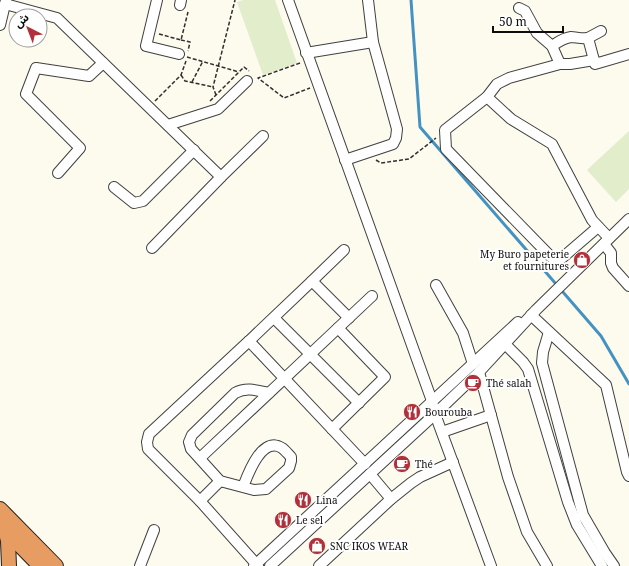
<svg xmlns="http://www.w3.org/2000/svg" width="629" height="566" viewBox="0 0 629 566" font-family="'Noto Serif','Noto Sans Arabic',serif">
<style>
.pitch{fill:#e2edcb}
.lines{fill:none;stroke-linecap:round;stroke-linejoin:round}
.stream{stroke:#4492c1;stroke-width:3}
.minor-casing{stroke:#404040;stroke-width:12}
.highway-casing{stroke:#1e1e1e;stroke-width:16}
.path{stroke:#2f2f2f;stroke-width:1.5;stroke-dasharray:4 2;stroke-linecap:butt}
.minor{stroke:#fff;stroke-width:10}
.highway{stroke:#e79c62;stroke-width:14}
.labels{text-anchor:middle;stroke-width:4;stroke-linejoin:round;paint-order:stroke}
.poi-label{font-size:10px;fill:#0d0d0d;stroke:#fff;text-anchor:start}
</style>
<rect width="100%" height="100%" fill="#fdfaee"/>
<g class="pitch">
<path d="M 243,0 L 275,0 L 297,63 L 263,75 L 237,2 Z"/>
<path d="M 629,131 L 629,189 L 616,202 L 587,170 Z"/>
</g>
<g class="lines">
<path class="stream" d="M 411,0 L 420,127 L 601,336 L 629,384"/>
<defs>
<g id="minor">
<path d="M 157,0 L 146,46 L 179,54"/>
<path d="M 288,0 L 432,401 L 435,414 L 491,566"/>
<path d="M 5,4 L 57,18 L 221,177 L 152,248"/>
<path d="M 180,5 L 181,0"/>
<path d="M 519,8 L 525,11 L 537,33 L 552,46 L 560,64 L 570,64 L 594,60"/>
<path d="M 0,25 L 6,0"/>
<path d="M 601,31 L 588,38 L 595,64 L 629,54"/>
<path d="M 552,46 C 558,42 563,38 571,37 C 576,37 581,39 588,38"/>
<path d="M 306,53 L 373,42"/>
<path d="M 560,64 L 509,78 L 497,84 L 487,97 L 445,130 L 446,149 L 552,258 L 562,258 L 598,227"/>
<path d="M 487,97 L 511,119 L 552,144 L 592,220 L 609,238"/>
<path d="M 168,125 L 218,109 L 247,81"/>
<path d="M 345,160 L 393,144 L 396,138 L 397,129 L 373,42 L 368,0"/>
<path d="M 58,173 L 80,148 L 26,94 L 36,68 L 89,76 L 103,63"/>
<path d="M 221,177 L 263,136"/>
<path d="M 114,187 L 134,203 L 143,201 L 194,150"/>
<path d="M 604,244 L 611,253 L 611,263 L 613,268 L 629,286"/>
<path d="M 312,281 L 344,250"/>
<path d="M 436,285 L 463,333 L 473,364"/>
<path d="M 531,315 L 606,385 L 627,472 L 629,476"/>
<path d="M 274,318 L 359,403"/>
<path d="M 549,332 L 543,352 L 542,363 L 583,515 L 605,553 L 614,566"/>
<path d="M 249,341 L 312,281 L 349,318"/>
<path d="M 505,344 L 523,362 L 528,369 L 568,502 L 577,525 L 602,566"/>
<path d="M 479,372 L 508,477 L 527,532 L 547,566"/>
<path d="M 332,429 L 385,377 L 338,328"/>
<path d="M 442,432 L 491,415"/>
<path d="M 200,458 L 372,296"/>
<path d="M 370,474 L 391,499"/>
<path d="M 243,487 C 248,474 262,435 282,448 C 285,450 288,454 291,457 L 291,461 L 289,468 L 266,489 L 254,490 L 220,481 L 191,449 L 189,442 L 192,435 L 235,393 C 246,387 256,390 269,393"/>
<path d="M 200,501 L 220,481"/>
<path d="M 140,566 L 154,530"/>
<path d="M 254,566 L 518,322"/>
<path d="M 258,566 L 200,501 L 148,449 L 147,442 L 149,434 L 249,341 L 365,464"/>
<path d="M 270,566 L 435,414 L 479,372 L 536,310 L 629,219"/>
<path d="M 319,566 L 391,499 L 411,483 L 420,477 L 453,462"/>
</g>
<g id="highway">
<path d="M 0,509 L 56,566"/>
<path d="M 0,525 L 40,566"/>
<path d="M 5,529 L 8,541 L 9,566"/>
</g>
</defs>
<use href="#minor" class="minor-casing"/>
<use href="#highway" class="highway-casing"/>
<g class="path">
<path d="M 159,34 L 181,40 L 188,12"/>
<path d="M 181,40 L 190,42 L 188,51"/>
<path d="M 187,57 L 239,72"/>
<path d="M 300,63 L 258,78 L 284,98 L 310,88"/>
<path d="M 181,75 L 185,81 L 213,87"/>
<path d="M 192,82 L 203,61"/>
<path d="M 216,95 L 213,87 L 235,0"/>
<path d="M 155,101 L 181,75 L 186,61"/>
<path d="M 210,101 L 244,67 L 249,71"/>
<path d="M 376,160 L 381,163 L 409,159 L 436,138"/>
</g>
<use href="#minor" class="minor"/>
<use href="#highway" class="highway"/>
</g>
<defs>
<symbol id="shop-disc" viewBox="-11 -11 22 22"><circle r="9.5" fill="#b0313a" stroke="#fff"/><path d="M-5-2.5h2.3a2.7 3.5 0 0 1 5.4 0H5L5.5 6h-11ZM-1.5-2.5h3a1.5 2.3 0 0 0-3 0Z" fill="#fff"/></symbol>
<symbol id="cafe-disc" viewBox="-11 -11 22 22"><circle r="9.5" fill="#b0313a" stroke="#fff"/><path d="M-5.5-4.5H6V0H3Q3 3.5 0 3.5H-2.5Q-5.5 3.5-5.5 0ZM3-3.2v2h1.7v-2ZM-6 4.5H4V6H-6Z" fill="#fff"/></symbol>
<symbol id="restaurant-disc" viewBox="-11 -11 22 22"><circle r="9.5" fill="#b0313a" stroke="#fff"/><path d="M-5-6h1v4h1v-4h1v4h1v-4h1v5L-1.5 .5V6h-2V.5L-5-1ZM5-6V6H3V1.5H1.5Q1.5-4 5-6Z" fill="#fff"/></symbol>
</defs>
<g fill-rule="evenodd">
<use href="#shop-disc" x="572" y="250" width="20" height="20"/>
<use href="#cafe-disc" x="463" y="373" width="20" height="20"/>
<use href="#restaurant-disc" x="402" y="402" width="20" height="20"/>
<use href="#cafe-disc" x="392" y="454" width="20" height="20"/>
<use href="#restaurant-disc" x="293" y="490" width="20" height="20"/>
<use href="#restaurant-disc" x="273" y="510" width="20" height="20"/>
<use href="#shop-disc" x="307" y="536" width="20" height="20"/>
</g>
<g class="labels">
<g class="poi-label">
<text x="569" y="258" text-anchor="end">My Buro papeterie<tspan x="569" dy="12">et fournitures</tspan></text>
<text x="486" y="387">Thé salah</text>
<text x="425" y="416">Bourouba</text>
<text x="415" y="468">Thé</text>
<text x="316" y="504">Lina</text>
<text x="296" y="524">Le sel</text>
<text x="330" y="550">SNC IKOS WEAR</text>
</g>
</g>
<g transform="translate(28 28) rotate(318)"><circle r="19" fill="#ffffff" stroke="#9e9e9e"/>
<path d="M0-3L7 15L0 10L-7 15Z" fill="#b0313a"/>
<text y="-6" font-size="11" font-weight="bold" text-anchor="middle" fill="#0d0d0d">ش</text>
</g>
<path d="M493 26v6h70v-6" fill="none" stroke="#0d0d0d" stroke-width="2"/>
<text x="499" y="26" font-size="12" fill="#0d0d0d" stroke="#ffffff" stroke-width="3" paint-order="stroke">50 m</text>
</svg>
